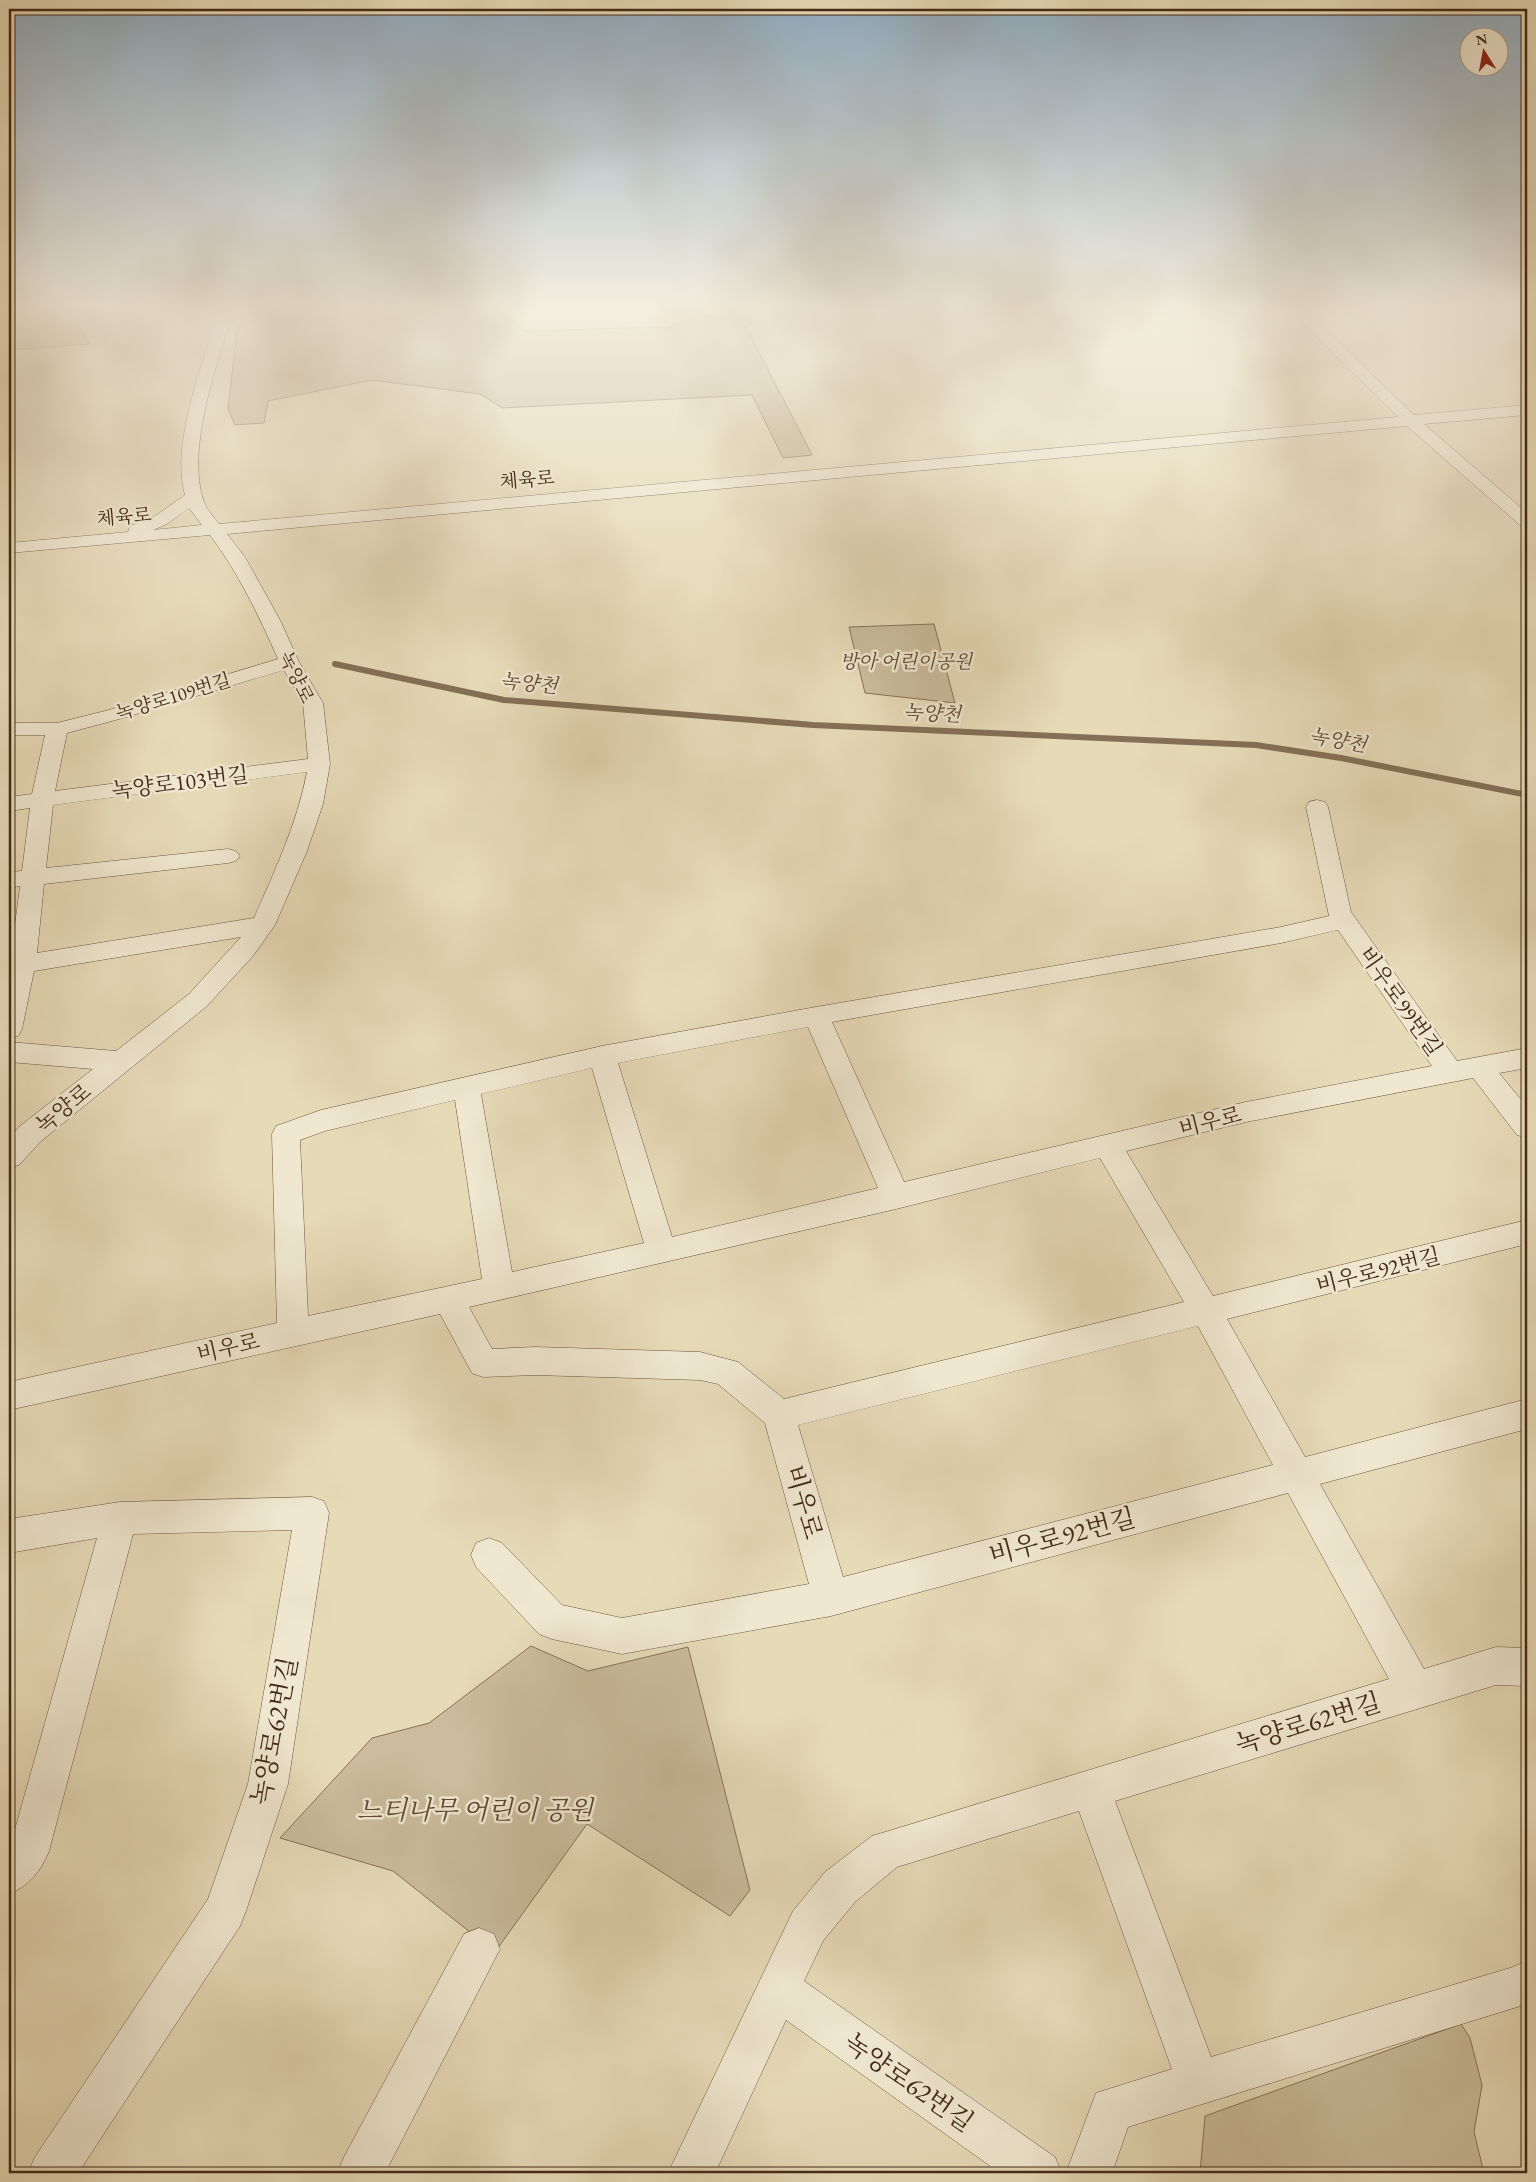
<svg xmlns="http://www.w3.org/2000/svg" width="1536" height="2182" viewBox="0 0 1536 2182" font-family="'EB Garamond','Noto Serif KR',serif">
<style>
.green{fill:#cabc9c;stroke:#87735a}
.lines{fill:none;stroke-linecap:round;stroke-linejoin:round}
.stream{stroke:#847057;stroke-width:6}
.minor-casing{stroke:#6c5640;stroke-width:1}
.minor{fill:#efe7d0;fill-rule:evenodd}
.labels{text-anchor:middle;stroke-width:5;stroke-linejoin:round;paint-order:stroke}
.far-street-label{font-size:19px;fill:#442a18;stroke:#efe7d0}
.far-park-label{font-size:19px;font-style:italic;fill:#5f4732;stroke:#efe7d0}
.far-water-label{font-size:20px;font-style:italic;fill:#5f4732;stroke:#efe7d0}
.street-label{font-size:22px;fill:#442a18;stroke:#efe7d0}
.near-street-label{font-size:26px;fill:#442a18;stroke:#efe7d0}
.near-park-label{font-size:26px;font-style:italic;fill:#5f4732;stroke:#efe7d0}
</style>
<rect width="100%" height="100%" fill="#e6dab7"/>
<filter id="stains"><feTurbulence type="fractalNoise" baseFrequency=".004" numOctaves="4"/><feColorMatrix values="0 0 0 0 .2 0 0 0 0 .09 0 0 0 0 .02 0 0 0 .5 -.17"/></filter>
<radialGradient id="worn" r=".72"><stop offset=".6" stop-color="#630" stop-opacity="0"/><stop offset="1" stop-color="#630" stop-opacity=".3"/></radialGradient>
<g class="green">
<path d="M 9,310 L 67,310 L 90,344 L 9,350 Z"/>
<path d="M 247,310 L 500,310 L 526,331 L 663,327 L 665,329 L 701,315 L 737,318 L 748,331 L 812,455 L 783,458 L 752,395 L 502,408 L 480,394 L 372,380 L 268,401 L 264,423 L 235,425 L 228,409 L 237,331 Z"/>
<path d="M 1144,310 L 1279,310 L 1281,312 L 1151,314 Z"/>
<path d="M 934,624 L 955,703 L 865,693 L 849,627 Z"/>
<path d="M 531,1646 L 588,1671 L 688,1647 L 750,1890 L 730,1916 L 587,1824 L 495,1952 L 393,1871 L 280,1838 L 372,1738 L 429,1723 Z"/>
<path d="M 1461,2024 L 1470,2038 L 1482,2085 L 1474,2132 L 1484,2173 L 1200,2173 L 1205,2116 Z"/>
</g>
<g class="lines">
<path class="stream" d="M 335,664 L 504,700 L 813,725 L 1256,745 L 1341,758 L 1527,795"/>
<defs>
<g id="minor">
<path d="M 219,310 L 233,310 C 218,363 185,449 204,502 C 207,510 214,517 219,524 L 1398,417 L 1290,310 L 1305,310 L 1414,415 L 1527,405 L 1527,415 L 1424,424 L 1527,513 L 1527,527 L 1521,526 L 1407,426 L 227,534 L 245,557 L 281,622 L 299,662 L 323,703 L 330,764 L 323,804 L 307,851 L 275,925 L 253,956 L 207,1006 L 40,1142 L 19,1165 L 9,1168 L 9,1139 L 20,1126 L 93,1069 L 9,1062 L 9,1042 L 116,1051 L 189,994 L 241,937 L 34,971 L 22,1029 L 18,1036 L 9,1038 L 9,971 L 20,886 L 9,888 L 9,872 L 22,871 L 30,808 L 9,811 L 9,797 L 32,794 L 45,735 L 9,735 L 9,723 L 57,723 L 109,710 L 278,659 C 259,616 238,572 210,535 L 9,553 L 9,543 L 128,532 L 130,526 L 155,516 L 185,495 C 170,444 204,361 219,310 ZM 189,508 L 202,525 L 153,530 L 167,524 ZM 284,670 L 303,703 L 308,759 L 55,791 L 67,733 L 123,718 ZM 307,772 C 297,824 275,870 254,918 L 37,953 L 44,884 L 228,863 L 236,861 L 240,856 L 236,851 L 228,849 L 46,868 L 53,805 Z"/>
<path d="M 1317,800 L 1325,802 L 1328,807 L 1351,912 L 1457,1061 L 1527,1048 L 1527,1068 L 1499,1073 L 1527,1107 L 1527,1138 L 1517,1135 L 1473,1078 L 1246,1122 L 1126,1151 L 1213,1296 L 1527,1220 L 1527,1244 L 1227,1319 L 1305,1457 L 1527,1399 L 1527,1429 L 1320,1484 L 1424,1669 L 1496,1647 L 1527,1648 L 1527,1686 L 1496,1685 L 1115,1801 L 1211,2057 L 1510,1968 L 1527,1961 L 1527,2004 L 1128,2127 L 1112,2173 L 1066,2173 L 1096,2093 L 1172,2069 L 1079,1811 L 897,1867 L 855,1902 L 823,1941 L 804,1981 L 1055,2157 L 1062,2173 L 1000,2173 L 786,2020 L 715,2173 L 668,2173 L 793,1911 L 825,1872 L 872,1836 L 1389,1679 L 1288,1493 L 831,1616 L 622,1654 L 552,1639 L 539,1634 L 476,1567 L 471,1555 L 476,1543 L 489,1538 L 502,1543 L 562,1605 L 622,1618 L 809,1584 L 765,1423 L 718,1384 L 700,1380 L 535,1375 L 483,1377 L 472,1373 L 440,1314 L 9,1410 L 9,1382 L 277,1323 L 272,1134 L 276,1126 L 321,1110 L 602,1046 L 816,1007 L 1281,927 L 1329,916 L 1306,807 L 1309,802 ZM 1338,930 L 1432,1066 L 1246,1102 L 904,1182 L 832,1022 L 1281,943 ZM 808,1027 L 878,1188 L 672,1237 L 618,1063 ZM 592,1068 L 644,1243 L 512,1272 L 481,1094 ZM 455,1100 L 482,1279 L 308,1316 L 300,1140 L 325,1131 ZM 1100,1158 L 1184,1302 L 784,1399 L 738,1362 L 700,1352 L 535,1347 L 492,1349 L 469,1307 L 896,1209 ZM 1198,1326 L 1273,1465 L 843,1577 L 798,1425 Z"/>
<path d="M 312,1497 L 324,1501 L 329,1513 L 288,1784 L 246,1911 L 240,1926 L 78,2173 L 28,2173 L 35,2157 L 208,1899 L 248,1784 L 292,1530 L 133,1534 L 49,1851 C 41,1871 29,1886 9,1894 L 9,1843 L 12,1840 L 97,1538 L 9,1553 L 9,1519 L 120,1502 Z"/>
<path d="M 479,1928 L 494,1934 L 500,1949 L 385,2173 L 337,2173 L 344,2157 L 464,1934 Z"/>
</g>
</defs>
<use href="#minor" class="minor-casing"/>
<use href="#minor" class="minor"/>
</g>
<linearGradient id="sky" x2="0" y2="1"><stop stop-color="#91abbf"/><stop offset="0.5" stop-color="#f4eedf"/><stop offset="1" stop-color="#f4eedf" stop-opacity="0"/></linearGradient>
<rect width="1536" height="615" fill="url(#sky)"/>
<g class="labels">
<g class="far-street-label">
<text transform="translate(527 479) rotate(-5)" y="7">체육로</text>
<text transform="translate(124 516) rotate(-5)" y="7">체육로</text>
<text transform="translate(297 677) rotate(64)" y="7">녹양로</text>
<text transform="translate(173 696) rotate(-17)" y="7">녹양로109번길</text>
</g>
<g class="far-park-label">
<text x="906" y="668">방아 어린이공원</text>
</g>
<g class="far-water-label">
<text transform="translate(529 683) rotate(6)" y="7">녹양천</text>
<text transform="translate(932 713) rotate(3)" y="7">녹양천</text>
<text transform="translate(1338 740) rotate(10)" y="7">녹양천</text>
</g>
<g class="street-label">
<text transform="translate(180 782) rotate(-7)" y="8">녹양로103번길</text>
<text transform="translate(1401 1001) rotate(55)" y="8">비우로99번길</text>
<text transform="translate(63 1108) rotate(-39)" y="8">녹양로</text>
<text transform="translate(1210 1121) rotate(-14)" y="8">비우로</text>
<text transform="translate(1378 1270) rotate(-14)" y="8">비우로92번길</text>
<text transform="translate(228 1347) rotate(-13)" y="8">비우로</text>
</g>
<g class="near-street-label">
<text transform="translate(804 1502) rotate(74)" y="9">비우로</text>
<text transform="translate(1062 1536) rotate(-15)" y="9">비우로92번길</text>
<text transform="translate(1308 1723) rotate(-17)" y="9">녹양로62번길</text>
<text transform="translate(274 1731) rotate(-79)" y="9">녹양로62번길</text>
<text transform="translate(909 2082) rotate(35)" y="9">녹양로62번길</text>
</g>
<g class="near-park-label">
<text x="475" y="1819">느티나무 어린이 공원</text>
</g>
</g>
<rect width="1536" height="2182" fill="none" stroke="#e6dab7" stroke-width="30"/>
<rect x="10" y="10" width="1516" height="2162" fill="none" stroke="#442a18" stroke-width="2.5"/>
<rect x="15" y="15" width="1506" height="2152" fill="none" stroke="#442a18"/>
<g transform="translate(1484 52) rotate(349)"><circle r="24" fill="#efe7d0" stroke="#ab9b86"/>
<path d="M0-4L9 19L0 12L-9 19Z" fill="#8f2418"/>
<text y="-8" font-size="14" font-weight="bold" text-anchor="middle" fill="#442a18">N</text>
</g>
<rect width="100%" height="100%" filter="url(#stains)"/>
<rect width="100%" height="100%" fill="url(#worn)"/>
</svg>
